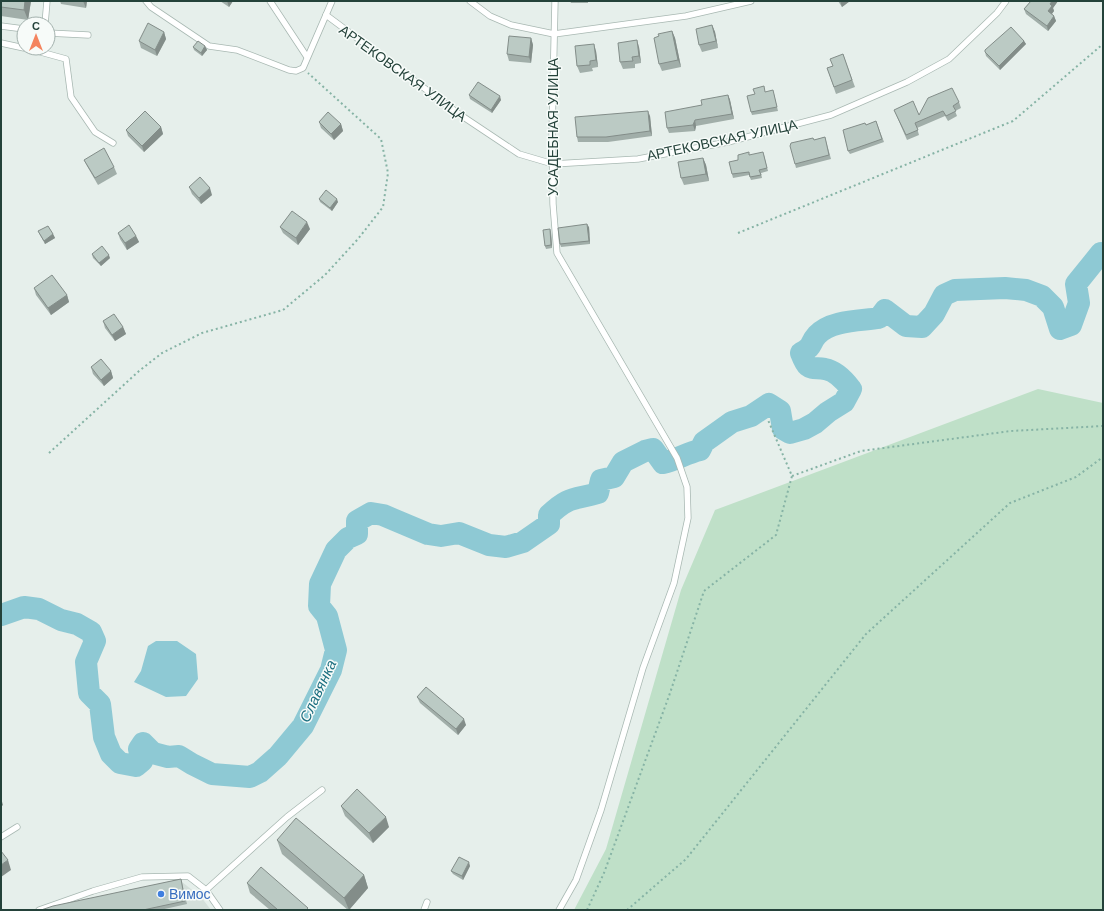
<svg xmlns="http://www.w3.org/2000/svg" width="1104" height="911" viewBox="0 0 1104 911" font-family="'Work Sans',sans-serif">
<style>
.built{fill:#d4dfda}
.green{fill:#bfe0c8}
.water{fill:#8ec9d4}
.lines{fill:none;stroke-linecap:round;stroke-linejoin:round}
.river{stroke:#8ec9d4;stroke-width:22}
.service-casing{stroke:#a8b8b2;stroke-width:7}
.path{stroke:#86b3a5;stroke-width:2;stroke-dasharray:2 3;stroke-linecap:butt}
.service{stroke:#fff;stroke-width:5.5}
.wall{fill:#a1aea9}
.shaded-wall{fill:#838d89}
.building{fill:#bbcac4;stroke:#838d89}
.shop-dot{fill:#3f7fe0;stroke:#f7fbf9;stroke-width:1.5}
.labels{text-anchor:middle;stroke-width:3;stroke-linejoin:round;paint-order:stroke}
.street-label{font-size:14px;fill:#24423a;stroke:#f7fbf9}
.shop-label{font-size:14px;fill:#366cbe;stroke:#f7fbf9;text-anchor:start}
.water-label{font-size:15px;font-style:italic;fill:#1c6f80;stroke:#f7fbf9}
</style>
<rect width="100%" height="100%" fill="#e6efeb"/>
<path class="built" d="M 182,882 L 201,897 L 211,910 L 50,910 Z"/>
<path class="green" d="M 1038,389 L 1103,403 L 1103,910 L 574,910 L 606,849 L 681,590 L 715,510 Z"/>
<path class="water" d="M 156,641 L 177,641 L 196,654 L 198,679 L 186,696 L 166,697 L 134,682 L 141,671 L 148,646 Z"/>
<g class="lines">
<path class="river" d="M 1,615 L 24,607 L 39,609 L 61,620 L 77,624 L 91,632 L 95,641 L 86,662 L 89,693 L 100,704 L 104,737 L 111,754 L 120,763 L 136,766 L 142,761 L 139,749 L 143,743 L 153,753 L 168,757 L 179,756 L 192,764 L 212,774 L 250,777 L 260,772 L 278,756 L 303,726 L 331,670 L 336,650 L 327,616 L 319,606 L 320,584 L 336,550 L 348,538 L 357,534 L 357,521 L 371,513 L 383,515 L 428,534 L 441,536 L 459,533 L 489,545 L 506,547 L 523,542 L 549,524 L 549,515 C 569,496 573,500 598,493 L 601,480 L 614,477 L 623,462 L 645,451 L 653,449 L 663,463 C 676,460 687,453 700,450 L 704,442 L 732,422 L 751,416 L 769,404 L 780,411 L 783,429 L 790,433 L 804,429 L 815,423 L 828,412 L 844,402 L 851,389 C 845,381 836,371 825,369 C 809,367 808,371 801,353 C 814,346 809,344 817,335 C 831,320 860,321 879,318 L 885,310 L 906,326 L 922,327 L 934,314 L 944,295 L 955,290 L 1005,288 L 1026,290 L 1042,296 L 1053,307 L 1060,329 L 1071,325 L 1079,303 L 1076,284 L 1101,253 L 1103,254"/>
<defs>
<g id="service">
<path d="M 146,1 L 151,7 L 209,46 L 237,50 L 289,70 L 296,71 L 303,68 L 332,1"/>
<path d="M 270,1 L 307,57"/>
<path d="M 470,1 L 490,16 L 511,25 L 554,34 L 686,16 L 751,1"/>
<path d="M 555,1 L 552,135 L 553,204 L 557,253 L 677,458 L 687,487 L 688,518 L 674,583 L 643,668 L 601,810 L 576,880 L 559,910"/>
<path d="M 326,15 L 459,114 L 519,154 L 553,164 L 638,159 L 728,142 L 831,115 L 907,82 L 949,59 L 997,13 L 1006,1"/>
<path d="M 45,24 L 47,1"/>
<path d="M 1,26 L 24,29"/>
<path d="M 48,33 L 88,35"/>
<path d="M 1,43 L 24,48"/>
<path d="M 26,48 L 66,59 L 71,97 L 95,132 L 113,143"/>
<path d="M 1,837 L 17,827"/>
<path d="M 206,890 L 287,817 L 322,790"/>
<path d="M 39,910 L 93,891 L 142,877 L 188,876 L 206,890 L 220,910"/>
<path d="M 424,910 L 427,902"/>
</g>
</defs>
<use href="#service" class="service-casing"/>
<g class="path">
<path d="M 738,233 L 1013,121 L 1103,44"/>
<path d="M 49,453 L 139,371 L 162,353 L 202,333 L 283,310 L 325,275 L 358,239 L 383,207 L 388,173 L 381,139 L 308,73"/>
<path d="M 792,476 L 861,451 L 1011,431 L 1103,426"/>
<path d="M 587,910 L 604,873 L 669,696 L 704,591 L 776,535 L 792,476 L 768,420"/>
<path d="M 627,910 L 686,859 L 866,634 L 1010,503 L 1076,477 L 1103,457"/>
</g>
<use href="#service" class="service"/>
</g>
<g class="wall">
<path d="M 1,1 L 31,1 L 28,20 L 1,16 Z"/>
<path d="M 60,1 L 87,1 L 86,8 L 61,4 Z"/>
<path d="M 220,1 L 233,1 L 229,7 Z"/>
<path d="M 570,1 L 588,1 L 588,3 L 571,3 Z"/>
<path d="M 838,1 L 850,1 L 842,7 Z"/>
<path d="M 1031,1 L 1058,1 L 1053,8 L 1054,11 L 1052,14 L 1054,16 L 1056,21 L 1048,31 L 1026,14 L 1024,9 Z"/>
<path d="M 712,25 L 715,32 L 718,48 L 702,52 L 699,45 Z"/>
<path d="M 672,31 L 675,38 L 681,67 L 662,71 L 659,64 L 659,36 Z"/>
<path d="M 164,32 L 166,39 L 157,56 L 141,48 L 139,41 Z"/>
<path d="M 531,38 L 533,45 L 531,63 L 509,61 L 507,54 Z"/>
<path d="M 1024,41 L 1026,44 L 1000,70 L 986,56 L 985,52 Z"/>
<path d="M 205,46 L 207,50 L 202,56 L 194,50 L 193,47 Z"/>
<path d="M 639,47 L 641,63 L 635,64 L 635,68 L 623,69 L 620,62 Z"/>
<path d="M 596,51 L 598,67 L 592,68 L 593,71 L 580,73 L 577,66 Z"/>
<path d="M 843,54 L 855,87 L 836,94 L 827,68 L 833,66 Z"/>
<path d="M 766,92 L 774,94 L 778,111 L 752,115 L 751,112 Z"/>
<path d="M 469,95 L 501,100 L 492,113 L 470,99 Z"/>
<path d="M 728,95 L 730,100 L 734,119 L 696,126 L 695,131 L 669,133 L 667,128 L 702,105 Z"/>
<path d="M 959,102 L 961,108 L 955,111 L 957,116 L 948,121 L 945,116 L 917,128 L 919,135 L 907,140 L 894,110 L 919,115 Z"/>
<path d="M 650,116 L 652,136 L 608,142 L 578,142 L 577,137 Z"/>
<path d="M 876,121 L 884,142 L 850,154 L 848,151 L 866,125 Z"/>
<path d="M 319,122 L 341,124 L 343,131 L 334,140 L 321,128 Z"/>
<path d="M 161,127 L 163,134 L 144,152 L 128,136 L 126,130 Z"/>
<path d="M 825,137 L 831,159 L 796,168 L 795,164 L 814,140 Z"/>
<path d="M 750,155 L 764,155 L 768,171 L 761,173 L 762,178 L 751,180 L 749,175 L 733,178 L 732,174 L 738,160 Z"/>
<path d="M 703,158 L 706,165 L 709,181 L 684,185 L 681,178 Z"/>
<path d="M 84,160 L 114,167 L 117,174 L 98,185 L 87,166 Z"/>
<path d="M 189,187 L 212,195 L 201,204 L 192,194 Z"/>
<path d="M 319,199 L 338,202 L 332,211 L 320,202 Z"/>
<path d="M 280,227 L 310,229 L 298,245 L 283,233 Z"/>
<path d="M 589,227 L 590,244 L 561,247 L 560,244 Z"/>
<path d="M 38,231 L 53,234 L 55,238 L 45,244 L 40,235 Z"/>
<path d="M 551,232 L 552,248 L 546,249 L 545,246 Z"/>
<path d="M 118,233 L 136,236 L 139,242 L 127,250 L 120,239 Z"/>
<path d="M 92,254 L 110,258 L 101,266 L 93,258 Z"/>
<path d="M 34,288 L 67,295 L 69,302 L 51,315 L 36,295 Z"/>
<path d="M 103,321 L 123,327 L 126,334 L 115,341 L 105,328 Z"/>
<path d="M 91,367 L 111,371 L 113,378 L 104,386 L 93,374 Z"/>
<path d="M 417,697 L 466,725 L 458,735 L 420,703 Z"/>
<path d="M 341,806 L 389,827 L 373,843 L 345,816 Z"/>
<path d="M 277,840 L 364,875 L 368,888 L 349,910 L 348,910 L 282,854 Z"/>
<path d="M 470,866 L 463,880 L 453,874 L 451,871 Z"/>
<path d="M 181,879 L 187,904 L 160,910 L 41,910 Z"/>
<path d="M 247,883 L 309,910 L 270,910 L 250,893 Z"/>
</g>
<g class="shaded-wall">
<path d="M 25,1 L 31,1 L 28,20 L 24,10 Z"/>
<path d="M 83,1 L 87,1 L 86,8 Z"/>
<path d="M 227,1 L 233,1 L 229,7 Z"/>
<path d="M 840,1 L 850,1 L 842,7 Z"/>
<path d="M 1052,1 L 1058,1 L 1053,8 L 1054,11 L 1050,16 L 1048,11 L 1050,4 Z"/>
<path d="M 1054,16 L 1056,21 L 1048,31 L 1047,26 Z"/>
<path d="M 712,25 L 715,32 L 718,48 L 716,41 Z"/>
<path d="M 672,31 L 675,38 L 681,67 L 678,60 Z"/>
<path d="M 164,32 L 166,39 L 157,56 L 155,50 Z"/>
<path d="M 531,38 L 533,45 L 531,63 L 529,57 Z"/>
<path d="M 637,40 L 639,47 L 641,63 L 639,56 Z"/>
<path d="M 1024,41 L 1026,44 L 1000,70 L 999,66 Z"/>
<path d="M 594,44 L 596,51 L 598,67 L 596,60 Z"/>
<path d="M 205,46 L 207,50 L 202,56 L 201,53 Z"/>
<path d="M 728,95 L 730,100 L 734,119 L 732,114 Z"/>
<path d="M 500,96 L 501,100 L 492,113 L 491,110 Z"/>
<path d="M 648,111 L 650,116 L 652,136 L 650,131 Z"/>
<path d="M 695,120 L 696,126 L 695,131 L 693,125 Z"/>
<path d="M 341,124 L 343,131 L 334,140 L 331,134 Z"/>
<path d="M 161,127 L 163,134 L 144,152 L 142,146 Z"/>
<path d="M 703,158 L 706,165 L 709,181 L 706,174 Z"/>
<path d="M 210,188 L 212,195 L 201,204 L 199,198 Z"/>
<path d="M 337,199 L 338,202 L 332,211 L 330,208 Z"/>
<path d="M 307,222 L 310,229 L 298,245 L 296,238 Z"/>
<path d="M 587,224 L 589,227 L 590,244 L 589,241 Z"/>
<path d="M 550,229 L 551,232 L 552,248 L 551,245 Z"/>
<path d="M 53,234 L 55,238 L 45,244 L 44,241 Z"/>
<path d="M 136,236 L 139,242 L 127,250 L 125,243 Z"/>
<path d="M 109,255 L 110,258 L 101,266 L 99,263 Z"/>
<path d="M 67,295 L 69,302 L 51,315 L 48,308 Z"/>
<path d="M 123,327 L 126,334 L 115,341 L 112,335 Z"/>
<path d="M 111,371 L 113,378 L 104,386 L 101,380 Z"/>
<path d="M 464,719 L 466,725 L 458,735 L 456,729 Z"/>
<path d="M 1,798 L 3,805 L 1,807 Z"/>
<path d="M 386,817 L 389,827 L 373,843 L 369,833 Z"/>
<path d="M 8,860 L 11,870 L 1,877 L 1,865 Z"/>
<path d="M 469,862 L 470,866 L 463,880 L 462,876 Z"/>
<path d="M 364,875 L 368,888 L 349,910 L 344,898 Z"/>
</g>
<g class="building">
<path d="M 1,1 L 25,1 L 24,10 L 1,7 Z"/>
<path d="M 1031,1 L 1052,1 L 1050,4 L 1052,6 L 1048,11 L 1054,16 L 1047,26 L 1024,9 Z"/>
<path d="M 148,23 L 164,32 L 155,50 L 139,41 Z"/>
<path d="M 712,25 L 716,41 L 699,45 L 696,29 Z"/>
<path d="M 1011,27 L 1024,41 L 999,66 L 985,52 L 985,50 Z"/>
<path d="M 672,31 L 678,60 L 659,64 L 654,38 L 659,36 L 658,34 Z"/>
<path d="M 509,36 L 531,38 L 529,57 L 507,54 Z"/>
<path d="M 637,40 L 639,56 L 632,57 L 633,61 L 620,62 L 618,43 Z"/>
<path d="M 198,41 L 205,46 L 201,53 L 193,47 Z"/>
<path d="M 594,44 L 596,60 L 590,61 L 590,65 L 577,66 L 575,46 Z"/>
<path d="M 843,54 L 852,80 L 834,87 L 827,68 L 833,66 L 830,59 Z"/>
<path d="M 478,82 L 500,96 L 491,110 L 469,95 Z"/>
<path d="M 764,86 L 765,92 L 773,90 L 777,107 L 751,112 L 747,96 L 755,94 L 753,89 Z"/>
<path d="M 952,88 L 959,102 L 953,106 L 956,111 L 946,116 L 943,111 L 915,123 L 918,130 L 906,135 L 894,110 L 913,101 L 919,115 L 928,98 Z"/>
<path d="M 728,95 L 732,114 L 695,120 L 693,125 L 667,128 L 665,112 L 702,105 L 701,100 Z"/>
<path d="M 145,111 L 161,127 L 142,146 L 126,130 Z"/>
<path d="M 648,111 L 650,131 L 606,137 L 577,137 L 575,117 Z"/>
<path d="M 328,112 L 341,124 L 331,134 L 319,122 Z"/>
<path d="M 876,121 L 882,139 L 848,151 L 843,130 L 865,123 L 866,125 Z"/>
<path d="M 825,137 L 829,155 L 795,164 L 790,146 L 791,143 L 813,138 L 814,140 Z"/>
<path d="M 104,148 L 114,167 L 95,178 L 84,160 Z"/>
<path d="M 749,152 L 749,155 L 763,152 L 767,168 L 759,170 L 761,175 L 750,177 L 749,172 L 732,174 L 729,162 L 738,160 L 738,155 Z"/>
<path d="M 703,158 L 706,174 L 681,178 L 678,162 Z"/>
<path d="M 200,177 L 210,188 L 199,198 L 189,187 Z"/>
<path d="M 326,190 L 337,199 L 330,208 L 319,199 Z"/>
<path d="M 292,211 L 307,222 L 296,238 L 280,227 Z"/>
<path d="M 587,224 L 589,241 L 560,244 L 558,228 Z"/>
<path d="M 129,225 L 136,236 L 125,243 L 118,233 Z"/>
<path d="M 48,226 L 53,234 L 44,241 L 38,231 Z"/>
<path d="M 550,229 L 551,245 L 545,246 L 543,230 Z"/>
<path d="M 102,246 L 109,255 L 99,263 L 92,254 Z"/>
<path d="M 52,275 L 67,295 L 48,308 L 34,288 Z"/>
<path d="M 114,314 L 123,327 L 112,335 L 103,321 Z"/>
<path d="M 101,359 L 111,371 L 101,380 L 91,367 Z"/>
<path d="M 426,687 L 464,719 L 456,729 L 417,697 Z"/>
<path d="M 357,789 L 386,817 L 369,833 L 341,806 Z"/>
<path d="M 296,818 L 364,875 L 344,898 L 277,840 Z"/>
<path d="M 1,851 L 8,860 L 1,865 Z"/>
<path d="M 459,857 L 469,862 L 462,876 L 451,871 Z"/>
<path d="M 261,867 L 308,908 L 306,910 L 278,910 L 247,883 Z"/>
<path d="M 181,879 L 185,901 L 143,910 L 41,910 L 53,906 Z"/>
</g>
<circle class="shop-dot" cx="161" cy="894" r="4"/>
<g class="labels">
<g class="street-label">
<text transform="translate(403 73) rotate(36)" y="5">АРТЕКОВСКАЯ УЛИЦА</text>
<text transform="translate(553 127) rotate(-90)" y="5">УСАДЕБНАЯ УЛИЦА</text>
<text transform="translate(722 140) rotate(-12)" y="5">АРТЕКОВСКАЯ УЛИЦА</text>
</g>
<g class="shop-label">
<text x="169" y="899">Вимос</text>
</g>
<g class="water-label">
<text transform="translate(318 691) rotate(-65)" y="5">Славянка</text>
</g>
</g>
<rect width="1104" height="911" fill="none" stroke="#24423a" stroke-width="4"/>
<g transform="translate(36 36)"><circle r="19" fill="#f7fbf9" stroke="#a3b1ad"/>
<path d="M0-3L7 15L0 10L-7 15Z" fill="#f4845f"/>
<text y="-6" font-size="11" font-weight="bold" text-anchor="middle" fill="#24423a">С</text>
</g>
</svg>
